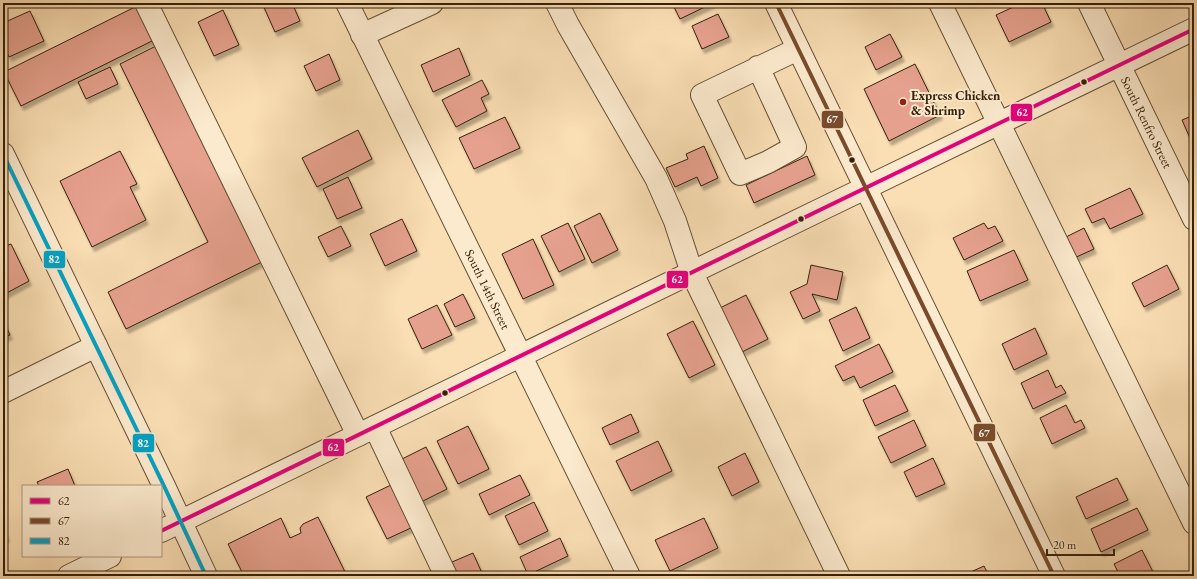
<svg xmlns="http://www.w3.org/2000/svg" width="1197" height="579" viewBox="0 0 1197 579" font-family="'EB Garamond',serif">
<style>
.building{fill:#e6a18e;stroke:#352008;filter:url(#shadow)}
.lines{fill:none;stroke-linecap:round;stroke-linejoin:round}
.minor-casing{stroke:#665033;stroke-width:24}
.minor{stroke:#fceace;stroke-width:22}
.bus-1-casing{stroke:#fceace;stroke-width:7}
.bus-2-casing{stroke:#fceace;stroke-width:7}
.bus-3-casing{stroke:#fceace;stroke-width:7}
.bus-1{stroke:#e5007d;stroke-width:4}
.bus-2{stroke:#7a4b2a;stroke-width:4}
.bus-3{stroke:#03a2c4;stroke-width:4}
.bus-dot{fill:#352008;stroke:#fceace;stroke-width:1.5}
.poi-dot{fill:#8f2418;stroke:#fceace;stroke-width:1.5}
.labels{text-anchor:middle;stroke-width:4;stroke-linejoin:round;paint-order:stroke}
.poi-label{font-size:13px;font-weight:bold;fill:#352008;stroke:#fceace;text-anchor:start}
.street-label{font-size:13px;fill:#352008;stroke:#fceace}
.line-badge{stroke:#fceace;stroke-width:1.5}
.badge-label{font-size:11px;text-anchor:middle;font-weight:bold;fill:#fff}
</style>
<defs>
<filter id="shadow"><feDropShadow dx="2.5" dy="4.5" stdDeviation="1" flood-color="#0004"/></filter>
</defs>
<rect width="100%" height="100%" fill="#fadeb4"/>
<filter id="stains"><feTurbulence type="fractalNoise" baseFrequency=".005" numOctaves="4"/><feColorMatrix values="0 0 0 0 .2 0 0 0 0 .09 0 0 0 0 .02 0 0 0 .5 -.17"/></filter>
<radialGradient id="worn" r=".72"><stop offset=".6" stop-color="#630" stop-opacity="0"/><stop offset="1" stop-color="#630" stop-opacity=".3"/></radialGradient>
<g class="building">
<path d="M 262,3 L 292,3 L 300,21 L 275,32 Z"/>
<path d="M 672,3 L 713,3 L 680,19 Z"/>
<path d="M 1022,3 L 1042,3 L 1051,22 L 1009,42 L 996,15 Z"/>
<path d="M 137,6 L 154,40 L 21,106 L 4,72 Z"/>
<path d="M 223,10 L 239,45 L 214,56 L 198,22 Z"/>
<path d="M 30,11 L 44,41 L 9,57 L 3,43 L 3,23 Z"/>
<path d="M 718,14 L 729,37 L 702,49 L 692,26 Z"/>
<path d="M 890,34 L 902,57 L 876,70 L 865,47 Z"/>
<path d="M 156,46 L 264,261 L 126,329 L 108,292 L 208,242 L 120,64 Z"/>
<path d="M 459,48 L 470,75 L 433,92 L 421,65 Z"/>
<path d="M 329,54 L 340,80 L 316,91 L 304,66 Z"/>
<path d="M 915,64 L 940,115 L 889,141 L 864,89 Z"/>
<path d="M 110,67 L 118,84 L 86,99 L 78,82 Z"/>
<path d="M 482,80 L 489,94 L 481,98 L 487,111 L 456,127 L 442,100 Z"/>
<path d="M 1194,115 L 1194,145 L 1193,145 L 1182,120 Z"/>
<path d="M 505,117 L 520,148 L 474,169 L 459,138 Z"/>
<path d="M 358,130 L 372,159 L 317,187 L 302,158 Z"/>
<path d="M 704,146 L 718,178 L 701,186 L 697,177 L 675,187 L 666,168 L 688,159 L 686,154 Z"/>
<path d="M 120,151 L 137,184 L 130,187 L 146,220 L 92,247 L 60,181 Z"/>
<path d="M 807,156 L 815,175 L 754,203 L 746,185 Z"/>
<path d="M 348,177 L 362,208 L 337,219 L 323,189 Z"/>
<path d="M 1130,188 L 1143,214 L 1110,229 L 1104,218 L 1092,223 L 1085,209 Z"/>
<path d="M 600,213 L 618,250 L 592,263 L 574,226 Z"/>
<path d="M 402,219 L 417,251 L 385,266 L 370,234 Z"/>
<path d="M 568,223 L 585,259 L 559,272 L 541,236 Z"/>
<path d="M 984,223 L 988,229 L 995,226 L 1003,241 L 964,260 L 953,238 Z"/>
<path d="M 341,226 L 351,246 L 328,257 L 318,237 Z"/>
<path d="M 1084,228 L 1094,249 L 1072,259 L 1062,239 Z"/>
<path d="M 533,239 L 554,285 L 523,299 L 502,254 Z"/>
<path d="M 11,244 L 29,281 L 3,295 L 3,247 Z"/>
<path d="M 1014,250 L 1028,280 L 980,301 L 967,271 Z"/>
<path d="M 811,265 L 843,272 L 837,300 L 812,294 L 820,311 L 803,319 L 790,292 L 807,284 Z"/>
<path d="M 1167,265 L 1179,289 L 1144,307 L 1132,283 Z"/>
<path d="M 463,294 L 475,318 L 455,327 L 444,304 Z"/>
<path d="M 746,295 L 768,339 L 742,352 L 720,308 Z"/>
<path d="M 437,305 L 452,335 L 422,349 L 408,319 Z"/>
<path d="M 856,307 L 870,338 L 843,351 L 829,320 Z"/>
<path d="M 3,320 L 10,335 L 3,338 Z"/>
<path d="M 693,321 L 715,365 L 689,378 L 667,334 Z"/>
<path d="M 1035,328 L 1047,354 L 1014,370 L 1002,344 Z"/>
<path d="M 879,344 L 893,372 L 860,388 L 854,376 L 843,381 L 835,366 Z"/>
<path d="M 1048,370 L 1056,388 L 1061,385 L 1066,393 L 1033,409 L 1021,383 Z"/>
<path d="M 895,385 L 908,411 L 875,426 L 863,400 Z"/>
<path d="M 1194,388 L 1194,398 L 1190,390 Z"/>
<path d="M 1066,405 L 1075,423 L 1081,420 L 1085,428 L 1052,444 L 1040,418 Z"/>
<path d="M 631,414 L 639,432 L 610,445 L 602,428 Z"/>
<path d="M 914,420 L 926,446 L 891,463 L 878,437 Z"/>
<path d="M 468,426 L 489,469 L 458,484 L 437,441 Z"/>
<path d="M 658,441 L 672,471 L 631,491 L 616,461 Z"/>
<path d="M 426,447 L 447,489 L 421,502 L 400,460 Z"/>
<path d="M 745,453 L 759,482 L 732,496 L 718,467 Z"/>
<path d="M 933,458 L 945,484 L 916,497 L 904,472 Z"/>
<path d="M 68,469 L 75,486 L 39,486 L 37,482 Z"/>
<path d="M 520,475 L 530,495 L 489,515 L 479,494 Z"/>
<path d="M 1117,478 L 1128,500 L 1086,519 L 1076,497 Z"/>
<path d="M 393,484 L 413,527 L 387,539 L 366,497 Z"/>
<path d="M 534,502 L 548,531 L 519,545 L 505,516 Z"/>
<path d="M 1137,508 L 1148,530 L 1101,552 L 1091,529 Z"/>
<path d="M 318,517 L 347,576 L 244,576 L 228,544 L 281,518 L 290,538 L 301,533 L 300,528 L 303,524 Z"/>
<path d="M 704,518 L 718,548 L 670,571 L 655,540 Z"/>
<path d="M 3,528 L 7,537 L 3,539 Z"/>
<path d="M 560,538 L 568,556 L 528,575 L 520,557 Z"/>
<path d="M 1142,550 L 1154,574 L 1150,576 L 1120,576 L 1114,564 Z"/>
<path d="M 473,553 L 482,573 L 476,576 L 458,576 L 452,562 Z"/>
<path d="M 984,566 L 989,576 L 962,576 Z"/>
</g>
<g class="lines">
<defs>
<g id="minor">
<path d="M 146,3 L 358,435"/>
<path d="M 347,3 L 629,576"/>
<path d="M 557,3 L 568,25 L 656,178 L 675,221 L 692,273 L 839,576"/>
<path d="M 776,3 L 1054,576"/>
<path d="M 940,3 L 1194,523"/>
<path d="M 1089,3 L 1194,219"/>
<path d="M 362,35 L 432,3"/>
<path d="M 758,67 L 795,147 L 768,162 L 740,174 L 702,95 L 798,49"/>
<path d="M 3,154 L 164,486 L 206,576"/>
<path d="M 3,392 L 96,346"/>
<path d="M 375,427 L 446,576"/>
<path d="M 161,531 L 824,208 L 1194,29"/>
<path d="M 69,576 L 110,556"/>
</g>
</defs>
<use href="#minor" class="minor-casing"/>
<use href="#minor" class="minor"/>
<defs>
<path id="bus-1" d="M 161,531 L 824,208 L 1194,29"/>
<path id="bus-2" d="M 776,3 L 1054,576"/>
<path id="bus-3" d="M 3,154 L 164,486 L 206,576"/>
</defs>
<use href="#bus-1" class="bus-1-casing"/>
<use href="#bus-2" class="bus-2-casing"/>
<use href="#bus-3" class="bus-3-casing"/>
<use href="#bus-1" class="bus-1"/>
<use href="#bus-2" class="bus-2"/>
<use href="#bus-3" class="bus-3"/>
</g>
<g class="bus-dot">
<circle cx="1084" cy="82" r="3.5"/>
<circle cx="852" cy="160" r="3.5"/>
<circle cx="801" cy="219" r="3.5"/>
<circle cx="445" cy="393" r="3.5"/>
</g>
<circle class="poi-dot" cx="903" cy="102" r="4"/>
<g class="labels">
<g class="poi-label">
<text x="911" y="100">Express Chicken<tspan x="911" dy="15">&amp; Shrimp</tspan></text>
</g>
<g class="street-label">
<text transform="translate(1147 122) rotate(64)" y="5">South Renfro Street</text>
<text transform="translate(488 289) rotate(64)" y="5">South 14th Street</text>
</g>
</g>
<g class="line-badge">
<rect x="1010" y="103" width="23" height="19" rx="4" fill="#e5007d"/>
<rect x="821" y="110" width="23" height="19" rx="4" fill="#7a4b2a"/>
<rect x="43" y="250" width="23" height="19" rx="4" fill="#03a2c4"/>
<rect x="666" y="270" width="23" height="19" rx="4" fill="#e5007d"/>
<rect x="973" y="423" width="23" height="19" rx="4" fill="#7a4b2a"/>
<rect x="132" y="433" width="23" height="20" rx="4" fill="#03a2c4"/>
<rect x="322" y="438" width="23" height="19" rx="4" fill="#e5007d"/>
</g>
<g class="badge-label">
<text x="1022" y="116">62</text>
<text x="832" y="123">67</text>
<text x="54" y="263">82</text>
<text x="677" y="283">62</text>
<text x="984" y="437">67</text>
<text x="143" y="447">82</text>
<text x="333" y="451">62</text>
</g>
<rect width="1197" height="579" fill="none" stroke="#fadeb4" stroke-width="16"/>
<rect x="4" y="4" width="1189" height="571" fill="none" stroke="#352008" stroke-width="2"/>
<rect x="8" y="8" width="1181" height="563" fill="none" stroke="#352008"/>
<rect x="22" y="485" width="140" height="72" fill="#fceace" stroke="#ac997f"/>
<rect x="30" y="498" width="20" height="6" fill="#e5007d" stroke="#ac997f"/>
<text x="58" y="505" font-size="12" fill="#352008">62</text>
<rect x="30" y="518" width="20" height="6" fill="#7a4b2a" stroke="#ac997f"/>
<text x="58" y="525" font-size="12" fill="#352008">67</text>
<rect x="30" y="538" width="20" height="6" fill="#03a2c4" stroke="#ac997f"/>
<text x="58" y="545" font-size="12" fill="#352008">82</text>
<path d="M1047 549v6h67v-6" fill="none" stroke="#352008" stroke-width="2"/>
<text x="1053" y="549" font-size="12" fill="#352008" stroke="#fceace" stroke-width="3" paint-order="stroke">20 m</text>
<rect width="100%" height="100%" filter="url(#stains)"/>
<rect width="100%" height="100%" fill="url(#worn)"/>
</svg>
